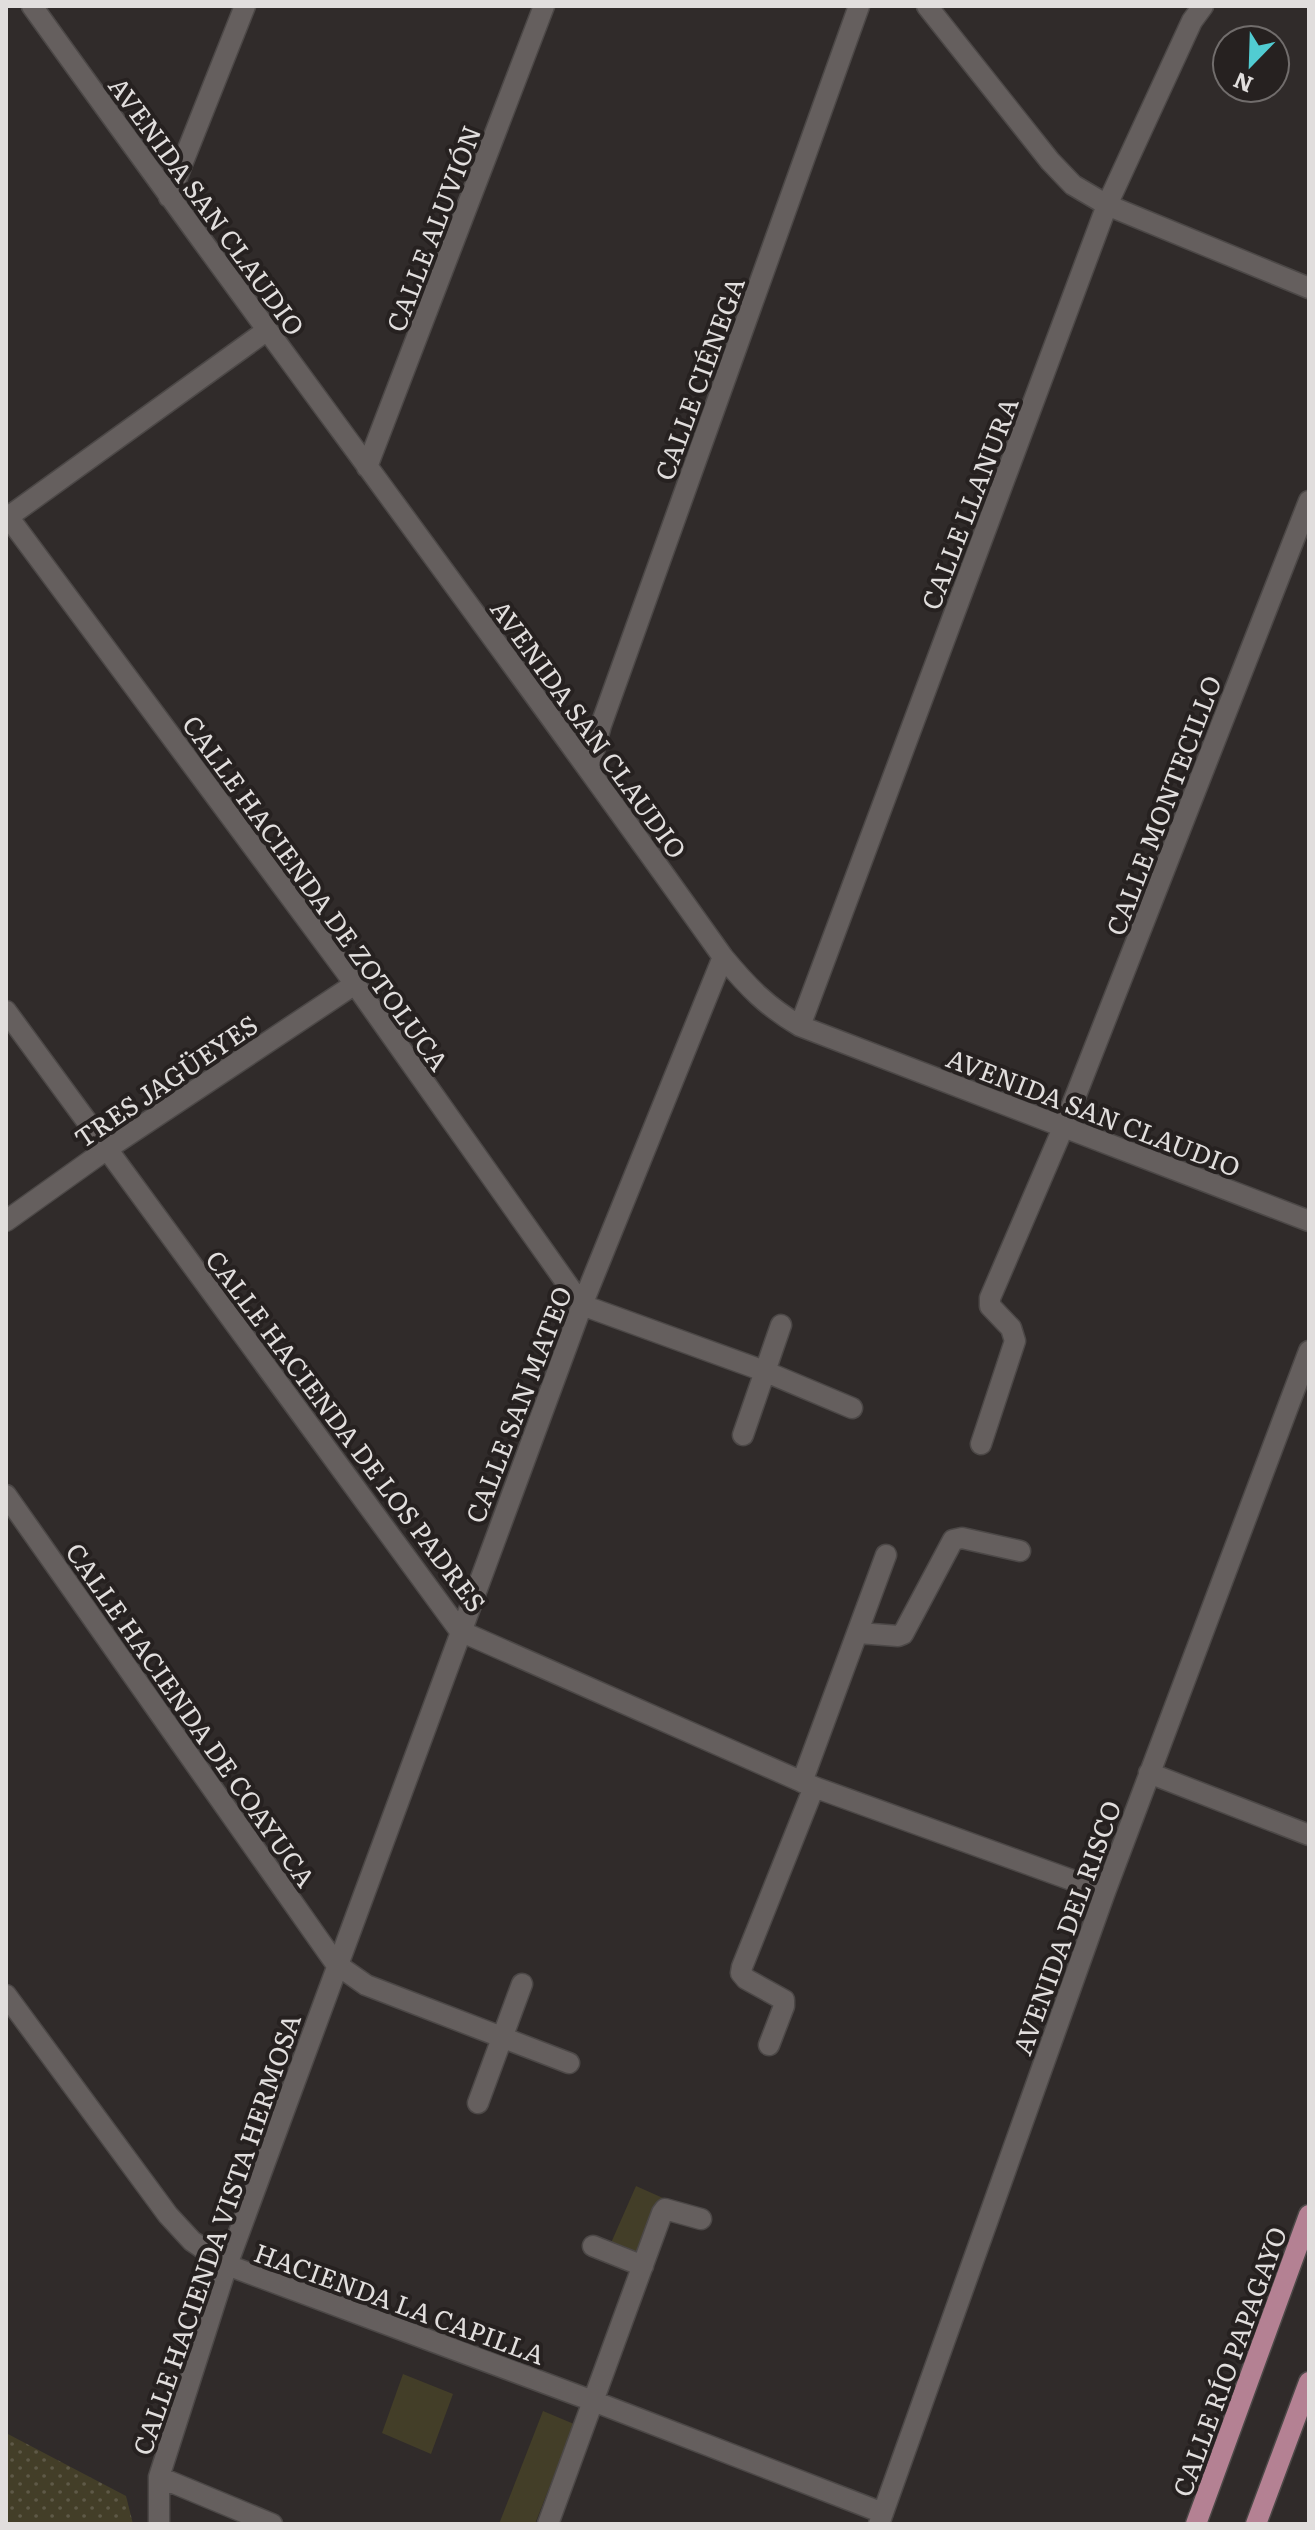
<svg xmlns="http://www.w3.org/2000/svg" width="1315" height="2530" font-family="Literata,serif">
<style>
.grass{fill:url(#grass-dots)}
.park{fill:#433e28}
.lines{fill:none;stroke-linecap:round;stroke-linejoin:round}
.minor-casing{stroke:#4c4847;stroke-width:23}
.major-casing{stroke:#4c4847;stroke-width:23}
.minor{stroke:#655f5e;stroke-width:20}
.major{stroke:#b48193;stroke-width:20}
.labels{text-anchor:middle;dominant-baseline:central;stroke-width:8;stroke-linejoin:round;paint-order:stroke}
.street-label{font-size:26px;fill:#e1dedd;stroke:#262120}
</style>
<defs>
<pattern id="grass-dots" width="8" height="8" patternUnits="userSpaceOnUse" patternTransform="scale(2)"><rect width="8" height="8" fill="#433e28"/><path d="M2 2h.1M6 6h.1" fill="none" stroke="#5e5947" stroke-width="1.8" stroke-linecap="round"/></pattern>
</defs>
<rect width="100%" height="100%" fill="#302b2a"/>
<path class="grass" d="M 6,2433 L 126,2496 L 133,2524 L 6,2524 Z"/>
<path class="park" d="M 636,2186 L 663,2198 L 638,2265 L 607,2252 Z
M 403,2374 L 453,2394 L 431,2454 L 382,2433 Z
M 543,2411 L 574,2424 L 535,2524 L 499,2524 Z"/>
<g class="lines">
<defs>
<path id="minor" d="M 32,6 C 260,324 496,637 723,957 C 748,987 766,1006 800,1026 L 1309,1221
M 927,6 L 1050,161 L 1073,185 L 1107,205 L 1309,288
M 169,197 L 245,6
M 367,467 L 544,6
M 6,514 L 355,984 L 582,1305 L 764,1371 L 852,1408
M 8,517 L 266,331
M 589,769 L 601,725 L 859,6
M 6,1011 L 460,1631 L 814,1787 L 1105,1892
M 800,1026 L 1107,205 L 1192,21 L 1203,6
M 6,1221 L 107,1149 L 355,984
M 743,1435 L 781,1325
M 981,1444 L 1015,1341 L 1011,1328 L 990,1306 L 990,1298 L 1063,1128 L 1309,501
M 6,1495 L 336,1964 L 366,1985 L 569,2063
M 859,1633 L 898,1636 L 903,1634 L 953,1540 L 962,1538 L 1020,1551
M 1149,1773 L 1309,1835
M 802,1782 L 886,1555
M 6,1995 L 168,2215 L 192,2241 L 227,2265 L 593,2401 L 883,2513
M 769,2045 L 784,2006 L 784,2000 L 746,1979 L 741,1973 L 742,1967 L 814,1787
M 478,2103 L 522,1984
M 593,2246 L 643,2266
M 159,2477 L 272,2524
M 159,2524 L 159,2477 L 227,2265 L 582,1305 L 723,957
M 548,2524 L 662,2213 L 665,2209 L 701,2219
M 879,2524 L 1105,1892 L 1309,1351"/>
<path id="major" d="M 1196,2524 L 1309,2215
M 1256,2524 L 1309,2382"/>
</defs>
<use href="#minor" class="minor-casing"/>
<use href="#major" class="major-casing"/>
<use href="#minor" class="minor"/>
<use href="#major" class="major"/>
</g>
<g class="labels">
<g class="street-label">
<text transform="translate(208 205) rotate(54)">AVENIDA SAN CLAUDIO</text>
<text transform="translate(432 228) rotate(-69)">CALLE ALUVIÓN</text>
<text transform="translate(698 378) rotate(-70)">CALLE CIÉNEGA</text>
<text transform="translate(968 503) rotate(-69)">CALLE LLANURA</text>
<text transform="translate(590 728) rotate(54)">AVENIDA SAN CLAUDIO</text>
<text transform="translate(1162 805) rotate(-69)">CALLE MONTECILLO</text>
<text transform="translate(317 892) rotate(54)">CALLE HACIENDA DE ZOTOLUCA</text>
<text transform="translate(165 1080) rotate(-34)">TRES JAGÜEYES</text>
<text transform="translate(1094 1111) rotate(21)">AVENIDA SAN CLAUDIO</text>
<text transform="translate(517 1404) rotate(-69)">CALLE SAN MATEO</text>
<text transform="translate(347 1430) rotate(53)">CALLE HACIENDA DE LOS PADRES</text>
<text transform="translate(192 1714) rotate(55)">CALLE HACIENDA DE COAYUCA</text>
<text transform="translate(1065 1927) rotate(-70)">AVENIDA DEL RISCO</text>
<text transform="translate(215 2234) rotate(-71)">CALLE HACIENDA VISTA HERMOSA</text>
<text transform="translate(400 2302) rotate(20)">HACIENDA LA CAPILLA</text>
<text transform="translate(1228 2361) rotate(-70)">CALLE RÍO PAPAGAYO</text>
</g>
</g>
<rect width="1315" height="2530" fill="none" stroke="#e1dedd" stroke-width="16"/>
<g transform="translate(1251 64) rotate(203)"><circle r="38" fill="#262120" stroke="#716d6c" stroke-width="2"/>
<path d="M0-6L14 30L0 20L-14 30Z" fill="#51ccd2"/>
<text y="-12" font-size="22" font-weight="bold" text-anchor="middle" fill="#e1dedd">N</text>
</g>
</svg>
